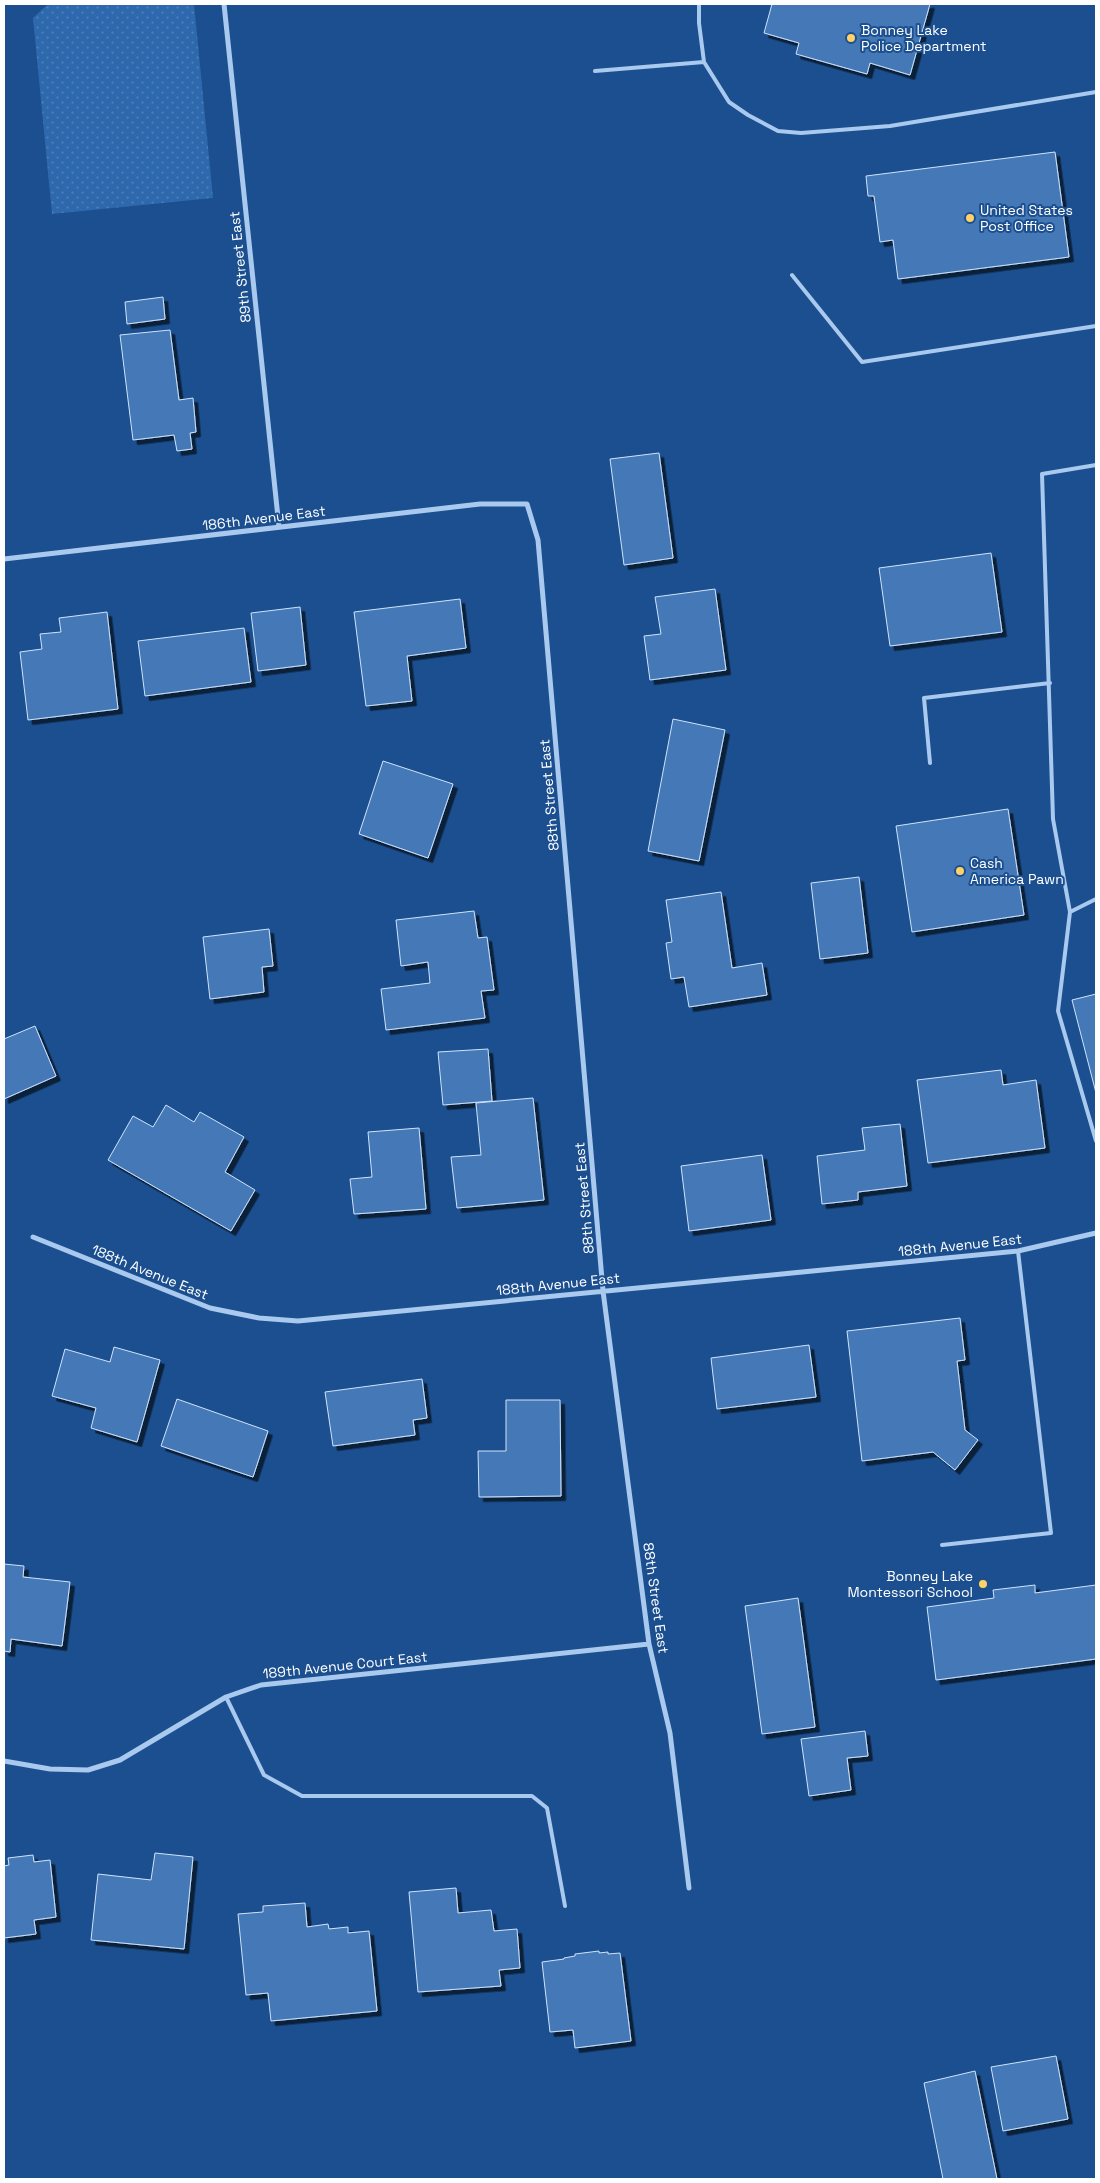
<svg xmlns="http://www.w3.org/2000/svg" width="1100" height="2183" font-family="'Space Grotesk',sans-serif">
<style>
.park{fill:url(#park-dots)}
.building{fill:#4478b7;stroke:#cfe3fa;filter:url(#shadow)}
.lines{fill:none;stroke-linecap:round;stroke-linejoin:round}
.service{stroke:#a9c9ee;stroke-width:4}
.minor{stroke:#a9c9ee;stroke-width:5}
.poi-dot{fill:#ffd166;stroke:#1b4f8f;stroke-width:2}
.labels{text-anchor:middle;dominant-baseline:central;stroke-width:4;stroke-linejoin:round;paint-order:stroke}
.poi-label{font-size:14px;fill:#fff;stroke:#1b4f8f;text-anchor:start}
.street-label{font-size:14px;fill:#fff;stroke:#1b4f8f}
</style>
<defs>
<pattern id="park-dots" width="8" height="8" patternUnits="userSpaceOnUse" patternTransform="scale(1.25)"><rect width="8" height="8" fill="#2e69ad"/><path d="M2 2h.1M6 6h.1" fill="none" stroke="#4d80b9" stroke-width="1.8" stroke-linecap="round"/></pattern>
<filter id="shadow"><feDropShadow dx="4.5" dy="4.5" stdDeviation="0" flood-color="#0009"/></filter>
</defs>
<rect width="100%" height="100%" fill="#1b4f8f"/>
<path class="park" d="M 48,4 L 194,4 L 213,198 L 52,214 L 33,18 Z"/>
<path class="building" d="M 772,4 L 930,4 L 910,75 L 870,63 L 867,74 L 796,54 L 799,43 L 764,33 Z
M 1055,152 L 1069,257 L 898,279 L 893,240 L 880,242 L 874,196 L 868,196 L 866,176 Z
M 163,297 L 165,319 L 127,324 L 125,302 Z
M 170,330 L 179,400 L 193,398 L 196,432 L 190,433 L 192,449 L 177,451 L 174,435 L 133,440 L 120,335 Z
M 659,453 L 673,558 L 624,565 L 610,459 Z
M 991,553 L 1002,632 L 890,646 L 879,568 Z
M 715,589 L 726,670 L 650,680 L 644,636 L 661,634 L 655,597 Z
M 460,599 L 466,648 L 407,656 L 412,701 L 366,706 L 354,612 Z
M 300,607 L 306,665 L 258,671 L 251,613 Z
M 107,612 L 118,709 L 28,720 L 20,652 L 42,649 L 40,634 L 61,632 L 59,618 Z
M 244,628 L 251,682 L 145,696 L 138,641 Z
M 673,719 L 725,730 L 699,861 L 648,851 Z
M 383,761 L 453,784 L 428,858 L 359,834 Z
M 1008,809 L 1024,915 L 912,932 L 896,826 Z
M 859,877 L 868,953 L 820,959 L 811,883 Z
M 721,892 L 732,968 L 762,963 L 767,995 L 689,1007 L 684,977 L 671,979 L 666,943 L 672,942 L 666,900 Z
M 474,911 L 478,938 L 487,937 L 494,990 L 481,991 L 485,1018 L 386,1030 L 381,989 L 430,983 L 428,962 L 401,966 L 396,920 Z
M 269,929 L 273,966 L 262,967 L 264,992 L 210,999 L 203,937 Z
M 1096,994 L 1096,1093 L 1072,1000 Z
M 35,1026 L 56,1076 L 4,1099 L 4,1039 Z
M 488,1049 L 492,1101 L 443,1105 L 438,1052 Z
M 1001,1070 L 1003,1085 L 1036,1080 L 1045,1148 L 928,1163 L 917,1080 Z
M 533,1098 L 544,1200 L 457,1208 L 451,1157 L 481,1155 L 476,1103 Z
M 166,1105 L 194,1122 L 200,1112 L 244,1137 L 225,1172 L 255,1190 L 231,1231 L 108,1160 L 133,1116 L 153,1127 Z
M 900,1124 L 907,1186 L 858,1192 L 858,1200 L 822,1204 L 817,1156 L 865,1150 L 862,1128 Z
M 419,1128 L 426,1209 L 354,1214 L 350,1179 L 372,1177 L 368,1132 Z
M 762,1155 L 771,1220 L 689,1231 L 681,1166 Z
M 960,1318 L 965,1360 L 957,1361 L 965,1430 L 978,1440 L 955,1470 L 933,1452 L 862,1461 L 847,1331 Z
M 809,1345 L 816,1397 L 717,1409 L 711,1358 Z
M 114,1347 L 160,1360 L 137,1442 L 91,1428 L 96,1408 L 52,1396 L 65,1349 L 110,1362 Z
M 422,1379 L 427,1418 L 413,1420 L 415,1435 L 333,1446 L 325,1392 Z
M 177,1399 L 268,1431 L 253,1477 L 161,1446 Z
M 506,1400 L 560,1400 L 561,1496 L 479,1497 L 478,1451 L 506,1451 Z
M 4,1564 L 24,1566 L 23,1577 L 70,1582 L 62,1646 L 11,1639 L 10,1652 L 4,1651 Z
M 1035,1585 L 1035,1593 L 1096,1585 L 1096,1659 L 936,1680 L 927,1607 L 994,1598 L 993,1590 Z
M 798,1598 L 815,1727 L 762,1734 L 745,1606 Z
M 865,1731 L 868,1756 L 847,1758 L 851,1790 L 809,1796 L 801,1739 Z
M 155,1853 L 193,1857 L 184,1949 L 91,1940 L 98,1874 L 151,1880 Z
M 33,1855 L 34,1862 L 50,1860 L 56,1917 L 34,1920 L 36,1934 L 4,1938 L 4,1866 L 9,1865 L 8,1858 Z
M 456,1888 L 458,1913 L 491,1910 L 494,1931 L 517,1929 L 520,1968 L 499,1970 L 501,1986 L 418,1992 L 409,1892 Z
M 305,1903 L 307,1927 L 328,1924 L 329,1929 L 348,1927 L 348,1933 L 369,1931 L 377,2011 L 271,2021 L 268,1993 L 246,1995 L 238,1914 L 263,1912 L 263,1906 Z
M 599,1951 L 599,1953 L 608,1952 L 608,1954 L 620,1953 L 631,2041 L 575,2048 L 573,2030 L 550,2032 L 542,1962 L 564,1959 L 564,1958 L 575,1956 L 575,1954 Z
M 1056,2056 L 1068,2119 L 1003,2131 L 991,2067 Z
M 975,2071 L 997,2179 L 943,2179 L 924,2083 Z"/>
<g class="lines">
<path class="service" d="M 699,4 L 699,23 L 704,62 L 729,102 L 748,115 L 778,131 L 801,133 L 890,126 L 1096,92
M 595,71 L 704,62
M 792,275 L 862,362 L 1096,326
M 1096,465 L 1042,474 L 1053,819 L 1070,912 L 1096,899
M 930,763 L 924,698 L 1050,683
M 1070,912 L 1058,1011 L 1096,1141
M 942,1545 L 1051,1533 L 1018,1251
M 226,1697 L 264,1775 L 302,1796 L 532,1796 L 547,1808 L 565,1906"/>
<path class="minor" d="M 224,4 L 279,527
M 4,559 L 480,504 L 527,504 L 538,540 L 603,1291 L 649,1644 L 670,1733 L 689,1888
M 33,1237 L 210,1308 L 259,1318 L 298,1321 L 1018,1251 L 1096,1233
M 4,1761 L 50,1769 L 88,1770 L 120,1760 L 226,1697 L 261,1685 L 649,1644"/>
</g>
<g class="poi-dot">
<circle cx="851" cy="38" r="5"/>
<circle cx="970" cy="218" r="5"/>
<circle cx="960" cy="871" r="5"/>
<circle cx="983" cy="1584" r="5"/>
</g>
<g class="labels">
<g class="poi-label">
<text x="861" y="30">Bonney Lake<tspan x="861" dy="16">Police Department</tspan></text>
<text x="980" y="210">United States<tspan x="980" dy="16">Post Office</tspan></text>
<text x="970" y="863">Cash<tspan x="970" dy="16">America Pawn</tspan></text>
<text x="973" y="1576" text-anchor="end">Bonney Lake<tspan x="973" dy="16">Montessori School</tspan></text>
</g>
<g class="street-label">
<text transform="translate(240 267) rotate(-96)">89th Street East</text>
<text transform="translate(264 518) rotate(-7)">186th Avenue East</text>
<text transform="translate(549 795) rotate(-95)">88th Street East</text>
<text transform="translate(584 1198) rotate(-95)">88th Street East</text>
<text transform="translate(960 1245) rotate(-6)">188th Avenue East</text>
<text transform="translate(150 1272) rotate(22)">188th Avenue East</text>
<text transform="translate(558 1284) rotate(-6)">188th Avenue East</text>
<text transform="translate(656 1598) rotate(82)">88th Street East</text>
<text transform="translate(345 1665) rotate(-6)">189th Avenue Court East</text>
</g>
</g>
<rect width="1100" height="2183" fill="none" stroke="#ffffff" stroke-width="10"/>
</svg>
